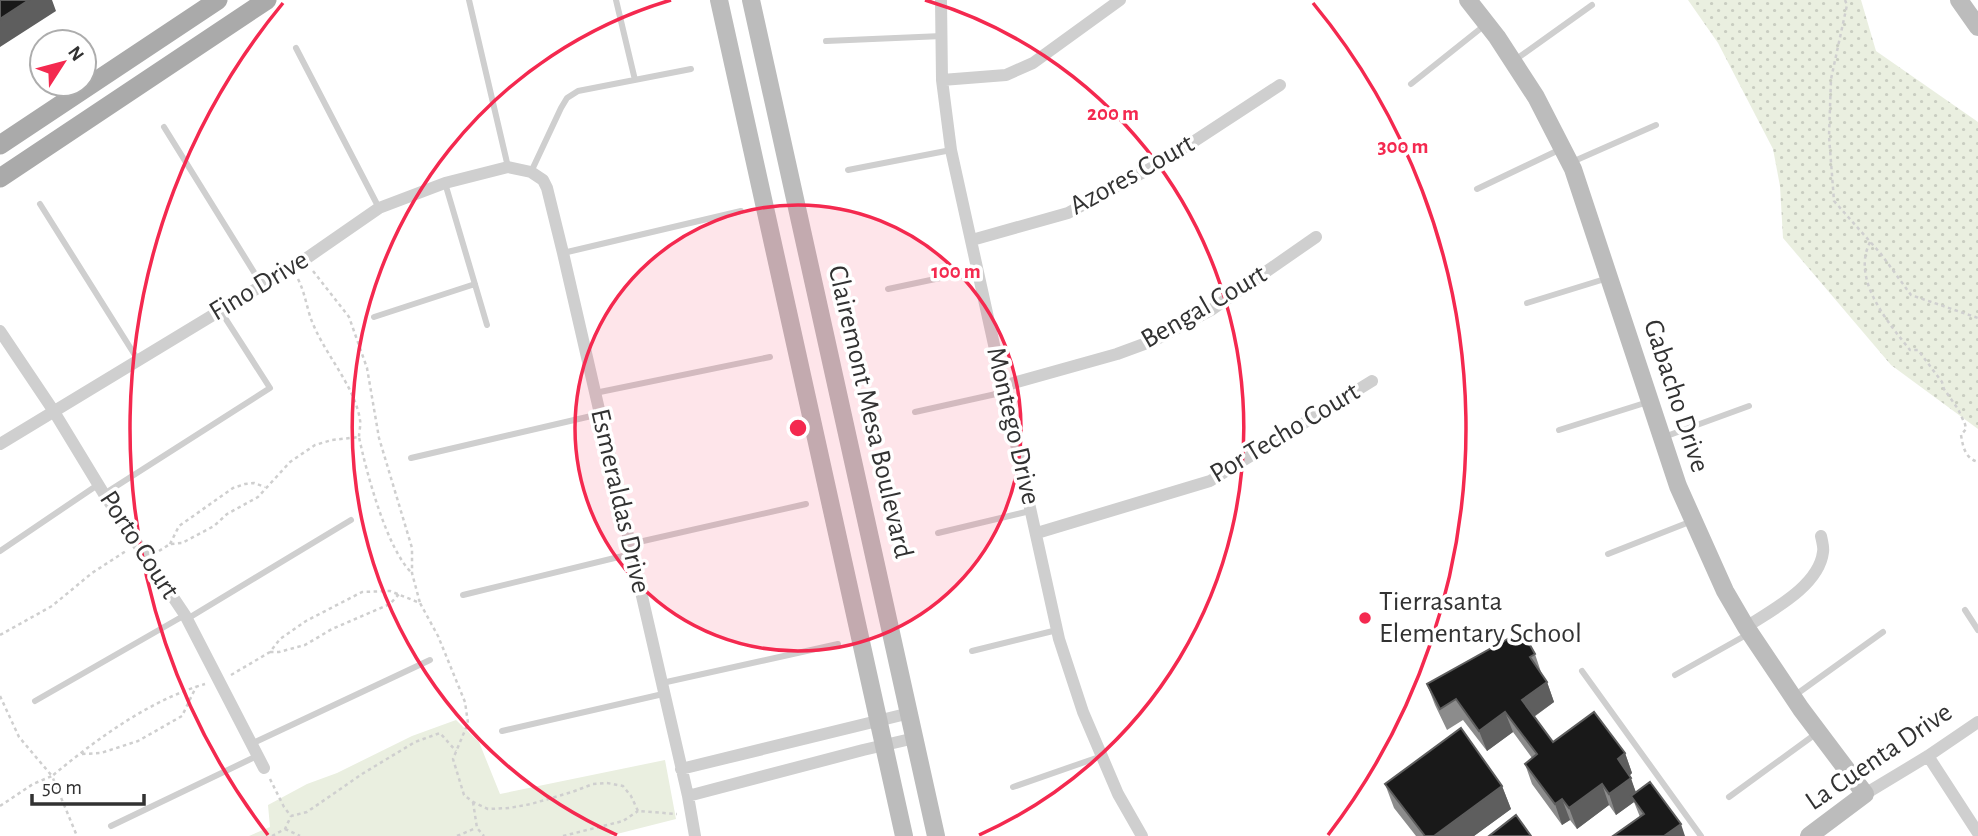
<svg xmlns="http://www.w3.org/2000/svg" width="1978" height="836" font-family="'Alegreya Sans',sans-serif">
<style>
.grass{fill:url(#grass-dots)}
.green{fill:#eaefe0}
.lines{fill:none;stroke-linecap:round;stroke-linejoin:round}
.path{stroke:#cfcfcf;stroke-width:2.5;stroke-dasharray:3.5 3.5;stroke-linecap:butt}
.lane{stroke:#cfcfcf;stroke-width:6}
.street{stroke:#cfcfcf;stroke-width:12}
.secondary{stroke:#bcbcbc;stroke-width:18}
.primary{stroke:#aaa;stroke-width:19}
.wall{fill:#8c8c8c}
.shaded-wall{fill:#5e5e5e}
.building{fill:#191919;stroke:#5e5e5e;stroke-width:2}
.ring{fill:none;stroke:#f4294f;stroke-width:3.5}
.poi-dot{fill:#f4294f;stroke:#fff;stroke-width:2.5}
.labels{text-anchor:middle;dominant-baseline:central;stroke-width:7;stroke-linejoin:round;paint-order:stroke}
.street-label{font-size:28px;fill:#323232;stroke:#fff}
.poi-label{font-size:28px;fill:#323232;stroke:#fff;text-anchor:start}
.centre{fill:#f4294f;stroke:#fff;stroke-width:3.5}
.ring-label{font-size:21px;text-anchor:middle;font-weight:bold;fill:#f4294f;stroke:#fff;stroke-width:7;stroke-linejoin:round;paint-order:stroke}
</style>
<defs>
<pattern id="grass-dots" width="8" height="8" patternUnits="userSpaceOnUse" patternTransform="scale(1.75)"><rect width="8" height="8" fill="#eaefe0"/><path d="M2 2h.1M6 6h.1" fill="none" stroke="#c9cdc1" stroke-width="1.8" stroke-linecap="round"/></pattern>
</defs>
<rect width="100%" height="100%" fill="#fff"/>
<path class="grass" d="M 1688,0 L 1861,0 L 1876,51 L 1978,122 L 1978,429 L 1891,365 L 1783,238 L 1780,186 L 1773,149 L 1718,43 Z"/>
<path class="green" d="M 456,720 L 479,742 L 500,794 L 665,760 L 676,819 L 609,836 L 249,836 L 270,827 L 268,805 L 307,784 L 337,773 L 412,736 Z"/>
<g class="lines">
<path class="path" d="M 1845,0 L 1847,5 L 1831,79 L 1829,136 L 1834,201 L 1881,254 L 1911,295 L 1978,318
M 1870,242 C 1851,280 1888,322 1910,350 L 1918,350 L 1942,382 L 1944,389 L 1958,409 L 1965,424 L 1966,429 L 1961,435 C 1963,447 1965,458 1978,462
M 313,271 L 349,317 L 367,368 L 379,438 L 412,548 L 412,573 L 420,603
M 298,279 C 304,291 306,303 310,316 C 321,350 355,385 360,420 C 361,425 359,432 359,437
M 170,544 L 179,526 L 233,488 L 245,484 L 254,483 L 265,487
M 159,551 L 170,544 L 182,543 L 214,526 L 227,514 L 258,497 L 290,462 L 315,445 L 332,440 L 359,437 C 366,471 387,550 412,573
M 0,635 L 52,606 L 92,573 L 126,551
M 270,652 L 279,652 L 305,645 L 332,629 L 390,604 L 399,594
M 231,675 L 270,652 L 280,639 L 306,621 L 362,592 L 390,591 L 420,603 L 438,636 L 465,702 L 468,723 L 453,759 L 464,795 L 473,802 L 488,809 L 509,808 L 531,804 L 572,792 L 593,784 L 607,783 L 623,786 L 631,796 L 638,811 L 677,814
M 0,696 L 19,737 L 52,776 C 97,739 148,701 205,684
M 82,754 L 101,753 L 138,741 L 182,716 L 196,687
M 270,779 L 284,807 L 291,816 L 307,812 L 362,774 L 415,742 L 440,733 L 456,751
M 473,802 L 477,828 L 484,836
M 0,806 L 33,784 L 52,776 L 77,836
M 285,829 L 300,836
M 272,836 L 285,829 L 291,816
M 457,836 L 476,828
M 563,836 L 623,821 L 638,811"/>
<path class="lane" d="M 469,0 L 508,167
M 616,0 L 635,80
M 826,41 L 942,36
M 296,48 L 379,208
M 1515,60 L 1592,5
M 1411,84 L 1485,25
M 164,127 L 262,285
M 1572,162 L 1656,125
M 848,170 L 951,150
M 531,172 L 561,108 L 567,98 L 578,91 L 691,69
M 445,183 L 487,325
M 1477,189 L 1561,149
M 40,204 L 138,360
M 563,253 L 741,211
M 888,289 L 978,270
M 1527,303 L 1608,278
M 374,317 L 475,284
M 595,393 L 770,357
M 915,412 L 1005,392
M 1559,430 L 1648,402
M 1664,437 L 1749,406
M 411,458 L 600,414
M 104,494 L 270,388 L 220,310
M 938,533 L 1030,511
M 630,544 L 806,504
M 0,551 L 99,484
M 1608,554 L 1692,521
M 463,595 L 631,554
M 1965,610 L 1978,630
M 187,619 L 351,520
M 972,651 L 1057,630
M 1582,671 L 1701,836
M 1675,675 L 1748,634
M 662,683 L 838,644
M 1794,696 L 1883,632
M 35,701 L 185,615
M 502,731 L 663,694
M 251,744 L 430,660
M 1013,787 L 1102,756
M 1729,797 L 1817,733
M 111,826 L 257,756"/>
<path class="street" d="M 941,0 L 942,80 L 951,150 L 1059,639 L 1083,712 L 1118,794 L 1142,836
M 942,80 L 1006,75 L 1033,63 L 1120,0
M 972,240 L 1068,213 L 1164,161 L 1280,85
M 0,331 L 53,410 L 104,494 L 185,615 L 264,768
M 1003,386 L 1117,354 L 1155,340 L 1211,310 L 1316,237
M 0,444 L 304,260 L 379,208 L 445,183 L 508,167 L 531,172 L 543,180 L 547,188 L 563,253 L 688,796 L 695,836
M 1037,533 L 1210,481 L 1372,381
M 1746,627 C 1772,610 1819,586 1823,552 C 1824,548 1822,541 1821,536
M 1928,756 L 1978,833
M 681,769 L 910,713
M 1865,794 L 1928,756 L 1978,722
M 688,796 L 863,750 L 915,738"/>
<path class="secondary" d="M 719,0 L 904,836
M 751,0 L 936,836
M 1468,0 L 1497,37 L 1536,97 L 1573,169 L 1678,486 L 1725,591 L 1746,627 L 1801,709 L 1865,794 L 1809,836
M 1959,0 L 1978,27"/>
<path class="primary" d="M 0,145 L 218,0
M 0,178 L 267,0"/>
</g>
<path class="wall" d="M 1535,654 L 1542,675 L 1547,682 L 1554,702 L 1534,717 L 1553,742 L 1625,753 L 1632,773 L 1629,776 L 1636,792 L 1681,824 L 1640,817 L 1634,802 L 1616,815 L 1609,805 L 1577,829 L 1570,820 L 1562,825 L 1532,784 L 1525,764 L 1532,758 L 1513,732 L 1487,751 L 1463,720 L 1447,730 L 1435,705 L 1427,684 Z
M 1385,784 L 1502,786 L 1511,809 L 1474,836 L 1416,836 L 1394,808 Z"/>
<path class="shaded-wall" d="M 29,0 L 52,0 L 56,11 L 0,47 L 0,19 Z
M 1547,682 L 1554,702 L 1529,720 L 1522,700 Z
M 1505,712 L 1513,732 L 1487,751 L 1479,731 Z
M 1625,753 L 1632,773 L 1625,780 L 1618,759 Z
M 1631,778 L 1638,799 L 1631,796 L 1634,802 L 1616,815 L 1609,794 Z
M 1602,784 L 1609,805 L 1577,829 L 1569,808 Z
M 1502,786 L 1511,809 L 1474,836 L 1434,836 Z
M 1562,799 L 1570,820 L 1562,825 L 1555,804 Z
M 1681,824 L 1685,836 L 1664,836 Z"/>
<path class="building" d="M 0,0 L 29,0 L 0,19 Z
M 1522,631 L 1535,654 L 1530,657 L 1547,682 L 1522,700 L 1553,742 L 1594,712 L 1625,753 L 1618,759 L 1631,778 L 1609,794 L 1602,784 L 1569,808 L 1562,799 L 1555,804 L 1525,764 L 1537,754 L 1505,712 L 1479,731 L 1456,699 L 1440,709 L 1427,684 Z
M 1461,728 L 1502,786 L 1434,836 L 1425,836 L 1385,784 Z
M 1650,782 L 1681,824 L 1664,836 L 1613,836 L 1644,814 L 1631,796 Z
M 1516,815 L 1531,836 L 1489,836 Z"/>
<circle cx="798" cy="428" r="223" fill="#f4294f" fill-opacity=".12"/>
<g class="ring">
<circle cx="798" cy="428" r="223"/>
<path d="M617 835A446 446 0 0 1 671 0M925 0A446 446 0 0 1 979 835"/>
<path d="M268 835A668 668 0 0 1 283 3M1313 3A668 668 0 0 1 1328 835"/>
</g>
<circle class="poi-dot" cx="1365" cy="618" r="7"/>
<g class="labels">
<g class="street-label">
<text transform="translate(1132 175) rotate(-29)">Azores Court</text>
<text transform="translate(259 286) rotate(-31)">Fino Drive</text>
<text transform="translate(1204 307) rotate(-30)">Bengal Court</text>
<text transform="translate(1676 396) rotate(72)">Gabacho Drive</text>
<text transform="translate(870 412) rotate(77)">Clairemont Mesa Boulevard</text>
<text transform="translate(1013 426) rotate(77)">Montego Drive</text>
<text transform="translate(1285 433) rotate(-31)">Por Techo Court</text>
<text transform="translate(620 501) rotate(77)">Esmeraldas Drive</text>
<text transform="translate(139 545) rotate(57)">Porto Court</text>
<text transform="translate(1879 757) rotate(-34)">La Cuenta Drive</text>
</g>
<g class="poi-label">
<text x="1379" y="602">Tierrasanta<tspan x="1379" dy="32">Elementary School</tspan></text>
</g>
</g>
<circle cx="798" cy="428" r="10" class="centre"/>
<g class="ring-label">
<text x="1113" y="120">200 m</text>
<text x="1403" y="153">300 m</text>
<text x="956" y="278">100 m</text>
</g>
<g transform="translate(63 63) rotate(54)"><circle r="33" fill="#ffffff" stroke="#adadad" stroke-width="2"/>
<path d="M0-5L12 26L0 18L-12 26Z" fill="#f4294f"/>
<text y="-10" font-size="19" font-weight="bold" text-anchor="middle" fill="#323232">N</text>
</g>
<path d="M32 794v10h112v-10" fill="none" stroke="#323232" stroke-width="3.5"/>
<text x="42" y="794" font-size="21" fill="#323232" stroke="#ffffff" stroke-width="5" paint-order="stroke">50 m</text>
</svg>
